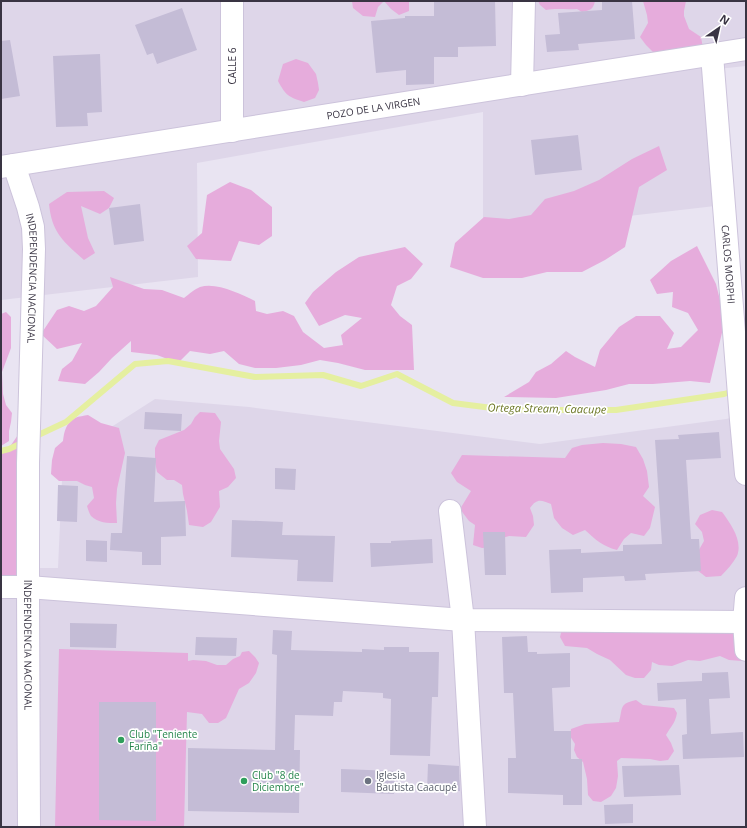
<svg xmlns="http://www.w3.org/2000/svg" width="747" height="828" font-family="'Open Sans',sans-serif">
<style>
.residential{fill:#ded6e9}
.green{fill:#e6acdc}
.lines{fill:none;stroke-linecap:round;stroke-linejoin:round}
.stream{stroke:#e5efa0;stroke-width:6}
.building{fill:#c4bcd6}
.minor-casing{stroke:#ccc3db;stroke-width:24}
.minor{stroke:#fff;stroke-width:22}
.leisure-dot{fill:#2e9e5b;stroke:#fff;stroke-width:1.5}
.worship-dot{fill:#6b7280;stroke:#fff;stroke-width:1.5}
.labels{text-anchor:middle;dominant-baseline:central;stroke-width:3.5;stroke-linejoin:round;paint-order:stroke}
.street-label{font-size:10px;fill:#393443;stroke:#fff}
.leisure-label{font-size:10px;fill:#27864d;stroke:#fff;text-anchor:start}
.worship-label{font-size:10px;fill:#5b616d;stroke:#fff;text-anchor:start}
.water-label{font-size:11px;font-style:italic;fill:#6b7624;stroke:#fff}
</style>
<rect width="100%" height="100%" fill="#e9e4f2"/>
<path class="residential" d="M 1,1 L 746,1 L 746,66 L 708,70 L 715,206 L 483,233 L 483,112 L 197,163 L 198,277 L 1,300 Z
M 155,399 L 249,407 L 540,444 L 726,419 L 746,414 L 746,827 L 1,827 L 1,568 L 58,568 L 63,458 Z"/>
<path class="green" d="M 352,1 L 384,1 L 378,7 L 375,17 L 363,16 L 353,8 Z
M 384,1 L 409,1 L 409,11 L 399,15 L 391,9 Z
M 538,1 L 595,1 C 593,10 590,10 582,12 L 577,9 C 566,10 557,8 546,10 L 540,5 Z
M 643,1 L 686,1 L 684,11 L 684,16 L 689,29 L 701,37 L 703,48 L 654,53 L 646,45 L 640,37 L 648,23 L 647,15 Z
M 296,59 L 308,63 L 316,74 L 318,83 L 319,90 L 315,98 L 304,102 C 289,97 286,96 278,81 L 283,64 Z
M 659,146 L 667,170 L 639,187 L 625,247 L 605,260 L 582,272 L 547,272 L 522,278 L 483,278 L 450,267 L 455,243 L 484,217 L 509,219 L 531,215 L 545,199 L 574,191 L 599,180 L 632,159 Z
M 230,182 L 251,190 L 272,207 L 272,236 L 259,245 L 239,241 L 231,261 L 196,259 L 187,246 L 202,233 L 207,195 Z
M 104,191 L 114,198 L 109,208 L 100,214 L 81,206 L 88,238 L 95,253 L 84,260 C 63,241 52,233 49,204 L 67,192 Z
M 697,246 L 716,284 L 725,320 L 710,383 L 690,381 L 653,384 L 629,384 L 606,390 L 556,398 L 504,397 L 529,382 L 536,372 L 551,364 L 566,351 L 575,357 L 595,367 L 600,350 L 619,327 L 636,316 L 660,316 L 674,333 L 667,349 L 681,347 L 698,330 L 688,313 L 672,307 L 673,292 L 657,294 L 650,280 L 671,261 Z
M 405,247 L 423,264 L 411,279 L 397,286 L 391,305 L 400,316 L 412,325 L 414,370 L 365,370 L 338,363 L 320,360 L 301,365 L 276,368 L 255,368 L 239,364 L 224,351 L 210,354 L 190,351 L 178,363 L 157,355 L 131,352 L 131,341 L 112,358 L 99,372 L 85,384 L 58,381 L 62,369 L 72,361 L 82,343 L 57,349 L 41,334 L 57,310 L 69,306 L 84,311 L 96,306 L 113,287 L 110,277 L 144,289 L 162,290 L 184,298 C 189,294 195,289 200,287 C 217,282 240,294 255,301 L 256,311 L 267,314 L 283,311 L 294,316 L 303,332 L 324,348 L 343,345 L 341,335 L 362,318 L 345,315 L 319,326 L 305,303 L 313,292 L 336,272 L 359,257 Z
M 6,312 L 11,317 L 11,348 L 2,372 L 3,394 L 6,405 L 12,413 L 11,422 L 9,431 L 9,441 L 1,446 L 1,314 Z
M 200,412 L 215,413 L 221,422 L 219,441 L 220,449 L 234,469 L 236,478 L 228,487 L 219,491 L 220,507 L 211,522 L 203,527 L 189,525 L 187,511 L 183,494 L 182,485 L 174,480 L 167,480 L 157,472 L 155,462 L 155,448 L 159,440 L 184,430 L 191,424 L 195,417 Z
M 88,415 L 101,423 L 119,428 L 125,453 L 117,489 L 116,503 L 117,523 C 108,523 98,523 91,516 C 89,513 88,509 87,506 L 94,498 L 92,487 L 85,485 L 77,481 L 59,481 L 51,474 L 52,460 L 55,448 L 63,441 C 64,432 66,423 75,418 C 79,416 84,416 88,415 Z
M 29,419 L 28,587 L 1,587 L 1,451 L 9,448 Z
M 603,443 L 621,444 L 636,447 L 643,459 L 647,471 L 649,487 L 643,496 L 655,507 L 650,528 L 644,536 L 631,533 L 624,539 L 617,550 C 602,546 596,540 585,530 L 573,535 L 562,528 L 554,518 L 551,504 C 541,500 537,498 530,508 L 533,516 L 534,525 L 526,537 L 509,536 L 502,538 L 492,547 L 482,548 L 473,545 L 475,525 L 469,521 L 460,509 L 471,491 L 457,482 L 451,473 L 462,455 L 565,458 L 572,448 L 582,445 Z
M 712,510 L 722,512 C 731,524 743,541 737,556 C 733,563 727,570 721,576 L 706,577 L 697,570 L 696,555 L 704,541 L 702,532 L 695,524 L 700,515 Z
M 606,628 L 621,632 L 626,629 L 738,631 L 746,659 L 742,661 L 729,660 L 720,656 L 700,661 L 688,660 L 672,666 L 659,665 L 652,662 L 651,670 L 644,678 L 635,678 L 626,675 L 610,660 L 597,654 L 587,648 L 565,646 L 560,637 L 562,629 Z
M 59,649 L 188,653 L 188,661 L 193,660 L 206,661 L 217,665 L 226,665 L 233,659 L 240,656 L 242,652 L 249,651 L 255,657 L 259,663 L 256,673 L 249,683 L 239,689 L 226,718 L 218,723 L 209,723 L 202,714 L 187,712 L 184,827 L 55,827 Z
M 636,700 L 643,705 L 674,708 L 677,713 C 675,724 671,726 666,735 L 671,743 L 674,751 L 668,760 L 660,761 L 650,759 L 621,758 L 617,761 L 618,776 L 616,788 L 611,796 L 601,802 L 593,801 L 588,795 L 587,779 L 583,762 L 577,757 L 574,750 L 575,744 L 570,736 L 571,729 L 585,724 L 619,722 C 623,707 619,704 636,700 Z"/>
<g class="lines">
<path class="stream" d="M 34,437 L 66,422 L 135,364 L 168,361 L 255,377 L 323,375 L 361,386 L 397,374 L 453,403 L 500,409 L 550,410 L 616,410 L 724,394 L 734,391
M 1,451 L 9,449 L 24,442"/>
</g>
<path class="building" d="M 434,1 L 495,1 L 496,46 L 458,47 L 458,57 L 434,57 L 434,84 L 406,85 L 406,70 L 376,73 L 371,21 L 405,18 L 405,16 L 434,16 Z
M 602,1 L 632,1 L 635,39 L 578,44 L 579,50 L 547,52 L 545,35 L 560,34 L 558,13 L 602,10 Z
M 182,8 L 197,50 L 157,64 L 153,53 L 147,55 L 135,25 Z
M 10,40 L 20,96 L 1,99 L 1,41 Z
M 100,54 L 102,112 L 87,113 L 88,126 L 56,127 L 53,56 Z
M 578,135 L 582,170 L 535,175 L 531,140 Z
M 140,204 L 144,241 L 114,245 L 109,208 Z
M 145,412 L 182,414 L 181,431 L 144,429 Z
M 719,432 L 721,458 L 686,460 L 691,539 L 699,539 L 701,571 L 645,574 L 646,580 L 625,581 L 624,576 L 583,578 L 583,592 L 551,593 L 549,550 L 581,549 L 581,553 L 623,551 L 623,545 L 662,544 L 655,440 L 679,439 L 678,435 Z
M 127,456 L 156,458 L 154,502 L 185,501 L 186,536 L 161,537 L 161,565 L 142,565 L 142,552 L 110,550 L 111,533 L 122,533 Z
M 275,468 L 296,469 L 295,490 L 275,489 Z
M 58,485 L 78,486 L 77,522 L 57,521 Z
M 232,520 L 283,522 L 282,535 L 335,536 L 333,582 L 297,581 L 298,560 L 231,557 Z
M 483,532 L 505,532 L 506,575 L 485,575 Z
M 432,539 L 433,563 L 371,567 L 370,543 L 391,543 L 391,541 Z
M 86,540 L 107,541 L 107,562 L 86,561 Z
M 70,623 L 117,624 L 116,648 L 70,647 Z
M 273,630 L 292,631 L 291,650 L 362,652 L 362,649 L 384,650 L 384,647 L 409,647 L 409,652 L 439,652 L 438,697 L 432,697 L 430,756 L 390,755 L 391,699 L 383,698 L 383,693 L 343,691 L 342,702 L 334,702 L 333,716 L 295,715 L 294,750 L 300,750 L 299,813 L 188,811 L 188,748 L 275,750 L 277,655 L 272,654 Z
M 527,636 L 528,652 L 537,652 L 537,654 L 570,653 L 570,687 L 552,688 L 554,731 L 571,731 L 571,759 L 582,759 L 582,805 L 563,805 L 563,795 L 508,793 L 508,758 L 516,758 L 513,693 L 504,693 L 502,637 Z
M 196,637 L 237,638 L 236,656 L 195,655 Z
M 728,672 L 730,698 L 709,699 L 711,734 L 743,732 L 744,757 L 683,759 L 682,735 L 687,734 L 686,699 L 658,701 L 657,683 L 702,681 L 702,673 Z
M 99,702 L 156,702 L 156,821 L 99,820 Z
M 428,764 L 459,766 L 460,791 L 427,790 Z
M 679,765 L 681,795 L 624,797 L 622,766 Z
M 341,769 L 395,771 L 394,794 L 341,792 Z
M 633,804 L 633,823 L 605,824 L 604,805 Z"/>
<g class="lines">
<defs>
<g id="minor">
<path d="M 232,1 L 232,131"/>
<path id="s1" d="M 712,55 L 741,420 L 746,474"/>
<path d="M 522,85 L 524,1"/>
<path id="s2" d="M 14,165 L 28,207 L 33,227 L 34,249 L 28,463 L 28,587 L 29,827"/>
<path id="s3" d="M 1,167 L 746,49"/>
<path d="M 450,511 L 463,620 L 475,827"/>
<path d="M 1,587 L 28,587 L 463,620 L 744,622"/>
<path d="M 746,598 L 744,622 L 746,650"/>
</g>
</defs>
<use href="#minor" class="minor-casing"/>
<use href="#minor" class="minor"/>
</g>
<g class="leisure-dot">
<circle cx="121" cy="740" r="4"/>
<circle cx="244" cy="781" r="4"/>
</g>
<circle class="worship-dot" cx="368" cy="781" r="4"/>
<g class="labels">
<g class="street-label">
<text transform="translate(232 66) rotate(-90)">CALLE 6</text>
<text stroke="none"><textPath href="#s3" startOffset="377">POZO DE LA VIRGEN</textPath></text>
<text stroke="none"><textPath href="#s1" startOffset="210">CARLOS MORPHI</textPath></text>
<text stroke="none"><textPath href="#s2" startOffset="116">INDEPENDENCIA NACIONAL</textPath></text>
<text stroke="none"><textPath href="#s2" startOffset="483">INDEPENDENCIA NACIONAL</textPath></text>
</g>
<g class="leisure-label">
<text x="129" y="734">Club "Teniente<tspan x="129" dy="12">Fariña"</tspan></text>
<text x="252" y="775">Club "8 de<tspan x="252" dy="12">Diciembre"</tspan></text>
</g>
<g class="worship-label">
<text x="376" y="775">Iglesia<tspan x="376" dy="12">Bautista Caacupé</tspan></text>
</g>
<g class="water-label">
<text transform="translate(547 408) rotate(1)">Ortega Stream, Caacupe</text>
</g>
</g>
<rect width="747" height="828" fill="none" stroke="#393443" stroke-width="4"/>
<g transform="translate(719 28) rotate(34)" stroke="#ffffff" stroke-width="3" paint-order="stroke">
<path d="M0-3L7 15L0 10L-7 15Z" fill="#393443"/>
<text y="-6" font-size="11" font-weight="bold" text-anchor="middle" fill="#393443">N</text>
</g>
</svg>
